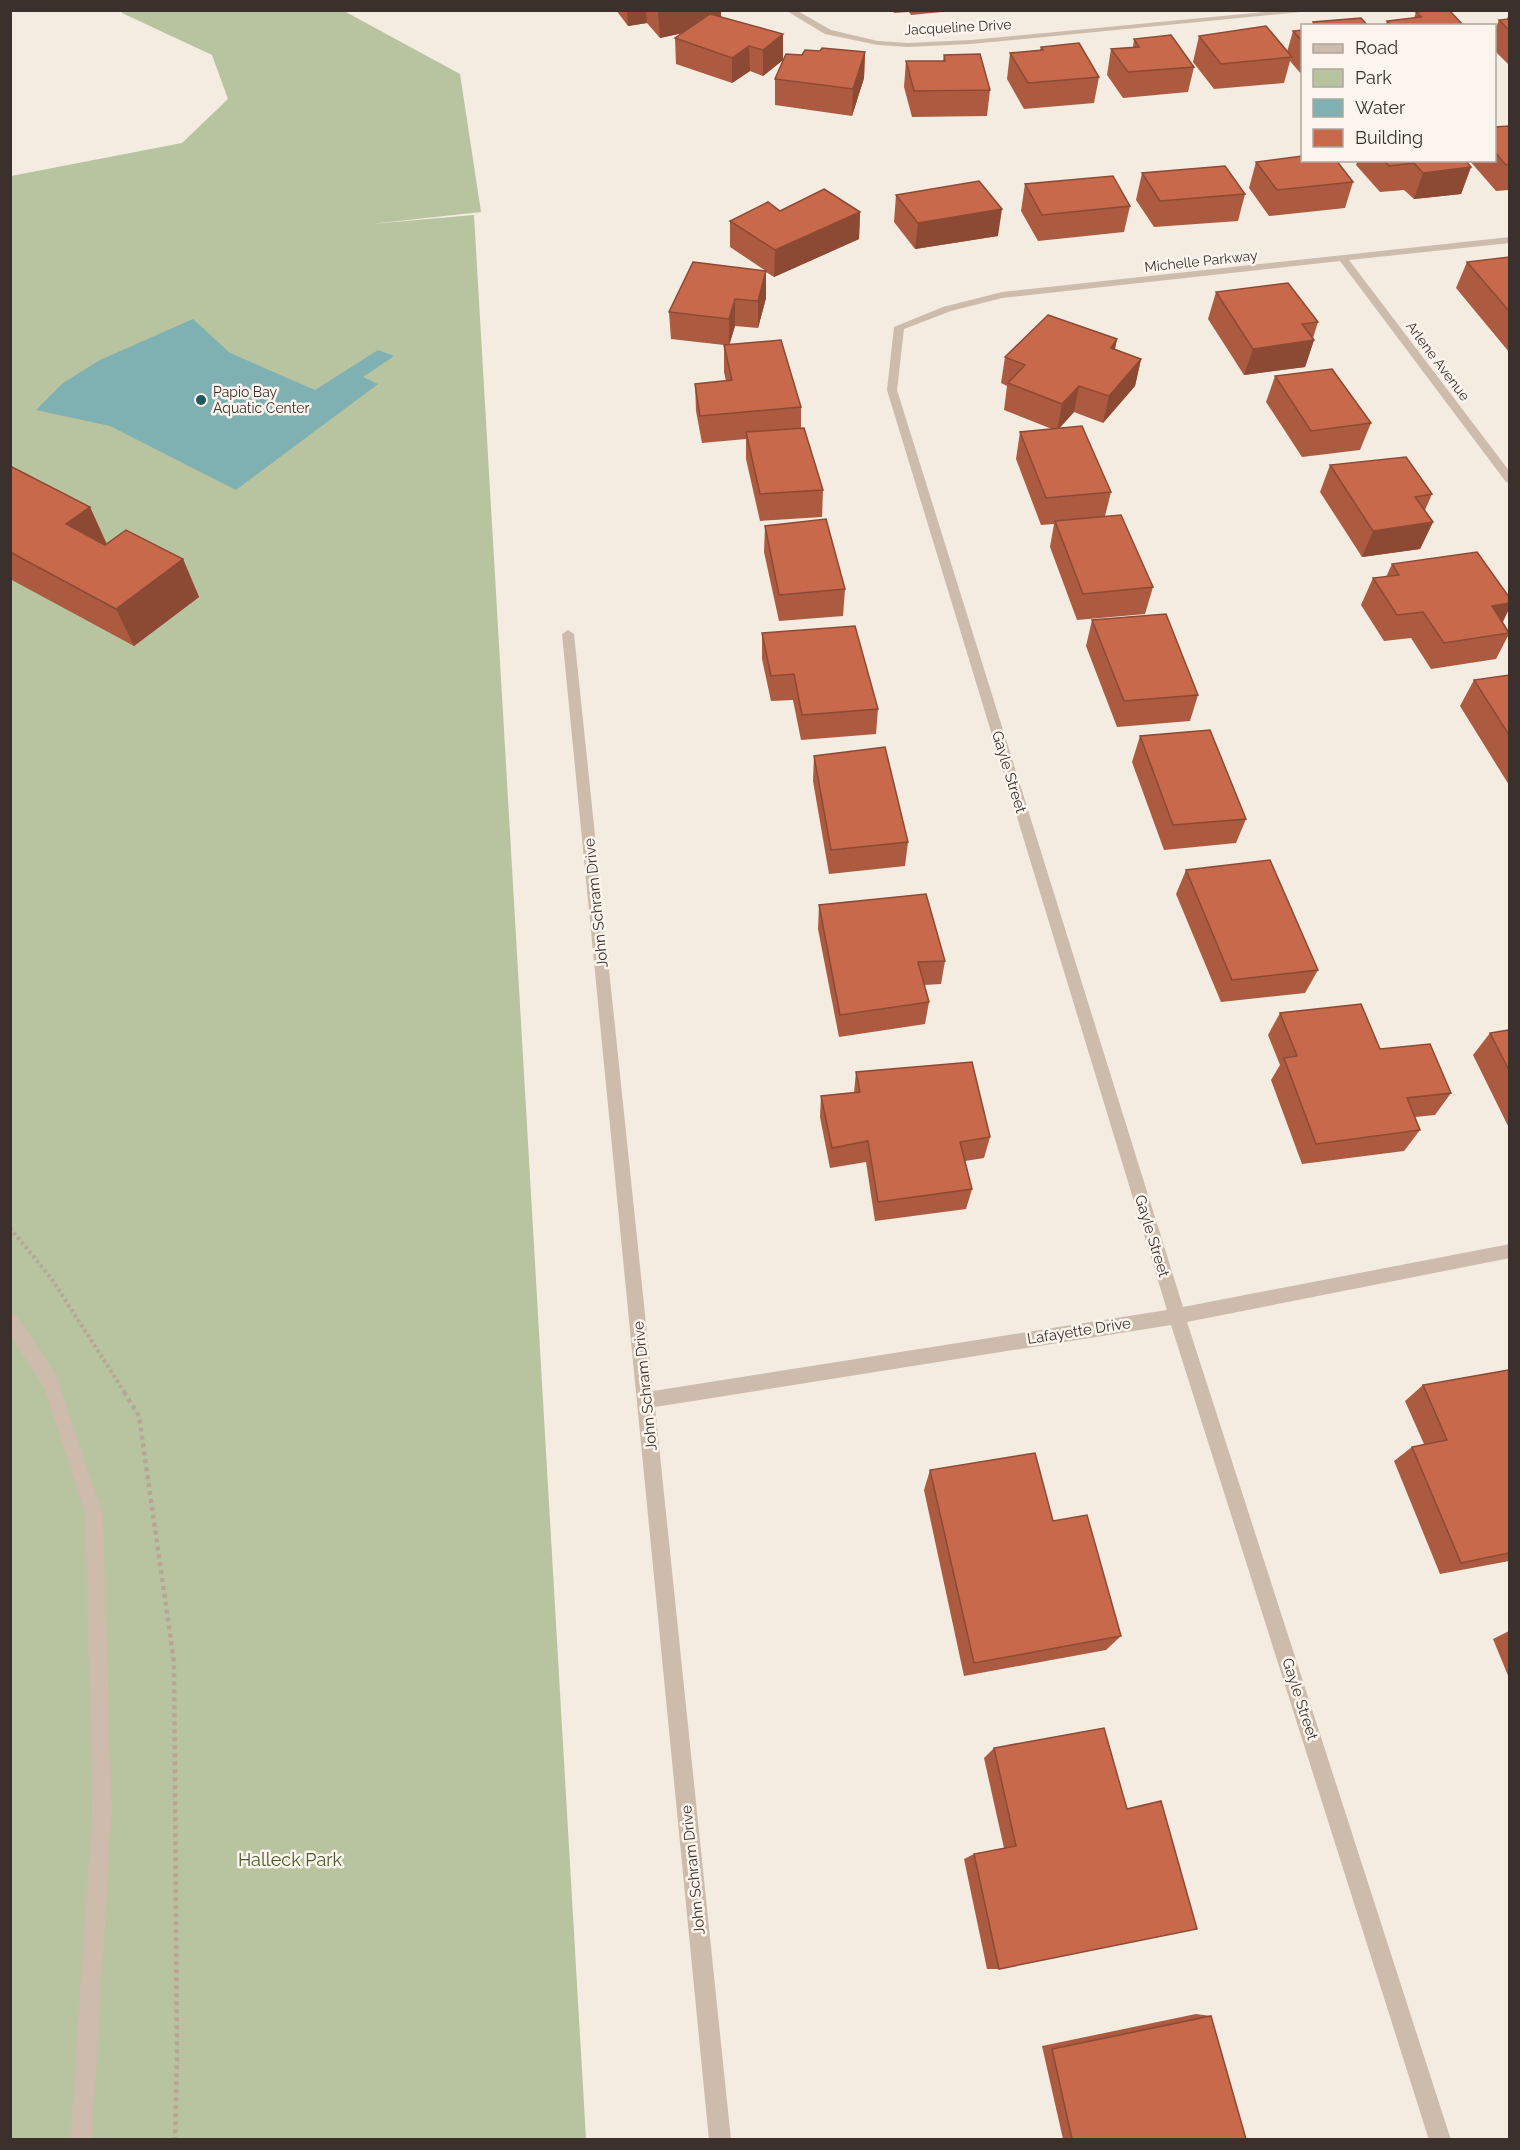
<svg xmlns="http://www.w3.org/2000/svg" width="1520" height="2150" font-family="Raleway,sans-serif">
<style>
.green{fill:#b8c4a0}
.water{fill:#7fb0b2}
.lines{fill:none;stroke-linecap:round;stroke-linejoin:round}
.path-far1{stroke:#b9a596;stroke-width:4;stroke-dasharray:3 3;stroke-linecap:butt}
.path{stroke:#b9a596;stroke-width:4.5;stroke-dasharray:4 4;stroke-linecap:butt}
.minor{fill:#cdbbac;fill-rule:evenodd}
.wall{fill:#ac5a40}
.shaded-wall{fill:#8c4a34}
.building{fill:#c8694b;stroke:#8c4a34;stroke-width:1.5}
.poi-dot{fill:#1f5a5e;stroke:#fbf5ee;stroke-width:2}
.labels{text-anchor:middle;dominant-baseline:central;stroke-width:5;stroke-linejoin:round;paint-order:stroke}
.far-street-label{font-size:14px;fill:#3b302b;stroke:#fbf5ee}
.far-poi-label{font-size:14px;fill:#3b302b;stroke:#fbf5ee;text-anchor:start}
.street-label{font-size:15px;fill:#3b302b;stroke:#fbf5ee}
.near-park-label{font-size:18px;fill:#4a5a2e;stroke:#fbf5ee}
</style>
<rect width="100%" height="100%" fill="#f4ebe1"/>
<path class="green" d="M 122,11 L 344,11 L 460,74 L 481,212 L 371,224 L 474,215 L 586,2139 L 11,2140 L 11,176 L 182,143 L 228,99 L 212,55 L 122,13 Z"/>
<path class="water" d="M 193,319 L 230,353 L 315,390 L 378,350 L 394,356 L 363,377 L 378,384 L 236,490 L 110,426 L 36,410 L 63,383 L 100,360 Z"/>
<g class="lines">
<path class="path-far1" d="M 10,1228 L 51,1278 L 125,1393"/>
<path class="path" d="M 124,1392 L 139,1416 L 174,1662 L 177,2057 L 175,2140"/>
<path class="minor" d="M 785,10 L 796,10 L 831,30 L 878,41 L 908,43 L 971,40 L 1286,10 L 1322,10 L 971,44 L 908,47 L 878,45 L 825,34 Z
M 1510,237 L 1510,243 L 1349,260 L 1510,472 L 1510,483 L 1506,482 L 1340,261 L 1002,298 L 951,311 L 904,329 L 897,390 L 1183,1307 L 1510,1244 L 1510,1258 L 1187,1322 L 1451,2140 L 1429,2140 L 1171,1325 L 655,1407 L 731,2140 L 709,2140 L 562,634 L 568,630 L 574,634 L 653,1391 L 1167,1310 L 887,390 L 894,327 L 943,307 L 1002,292 Z
M 10,1312 L 16,1314 L 57,1377 L 103,1514 L 112,1810 L 92,2140 L 70,2140 L 92,1810 L 85,1514 L 44,1387 L 10,1335 Z"/>
</g>
<path class="wall" d="M 616,10 L 721,10 L 721,17 L 783,34 L 783,60 L 763,76 L 750,71 L 732,83 L 676,64 L 675,38 L 682,33 L 660,38 L 647,23 L 628,26 Z
M 892,10 L 963,10 L 911,15 L 909,12 L 894,13 Z
M 1416,12 L 1464,26 L 1385,26 L 1387,21 L 1414,18 Z
M 1509,13 L 1509,65 L 1494,50 L 1494,32 L 1499,20 L 1507,19 Z
M 1302,30 L 1302,75 L 1290,61 L 1284,83 L 1214,89 L 1193,62 L 1199,36 L 1287,52 L 1293,31 Z
M 1134,39 L 1194,67 L 1188,92 L 1123,98 L 1107,75 L 1111,49 L 1133,47 Z
M 1041,47 L 1099,77 L 1094,103 L 1024,109 L 1007,79 L 1010,53 L 1040,50 Z
M 820,51 L 865,52 L 864,78 L 852,116 L 775,105 L 775,79 L 802,55 Z
M 944,55 L 990,90 L 987,116 L 912,117 L 904,87 L 906,61 L 943,61 Z
M 1509,126 L 1509,190 L 1496,191 L 1469,160 L 1494,160 L 1494,127 Z
M 1358,160 L 1465,160 L 1471,167 L 1461,194 L 1414,199 L 1404,190 L 1380,192 L 1356,165 Z
M 1256,162 L 1353,182 L 1345,208 L 1269,216 L 1249,188 Z
M 1142,173 L 1245,194 L 1238,221 L 1154,227 L 1136,200 Z
M 1025,184 L 1130,206 L 1124,232 L 1038,241 L 1021,211 Z
M 896,195 L 998,236 L 915,249 L 894,222 Z
M 780,211 L 860,212 L 859,239 L 774,277 L 766,272 L 766,298 L 758,328 L 735,326 L 729,345 L 801,407 L 801,428 L 823,490 L 822,517 L 760,521 L 746,459 L 746,439 L 702,443 L 696,411 L 695,384 L 726,381 L 724,372 L 724,345 L 671,339 L 669,312 L 766,271 L 730,247 L 730,221 Z
M 1509,257 L 1509,352 L 1456,288 L 1467,262 Z
M 1216,292 L 1318,322 L 1313,338 L 1314,340 L 1305,367 L 1244,375 L 1208,319 Z
M 1117,339 L 1115,349 L 1141,359 L 1135,386 L 1103,423 L 1074,412 L 1059,428 L 1111,492 L 1105,516 L 1153,587 L 1145,614 L 1077,620 L 1050,547 L 1054,524 L 1041,525 L 1016,459 L 1020,432 L 1052,429 L 1004,410 L 1007,386 L 1001,383 L 1005,357 Z
M 1275,376 L 1371,423 L 1360,450 L 1302,457 L 1266,402 Z
M 1330,465 L 1432,494 L 1425,510 L 1433,522 L 1420,549 L 1362,557 L 1320,492 Z
M 10,466 L 90,507 L 107,544 L 183,559 L 199,597 L 134,646 L 10,579 Z
M 765,526 L 845,589 L 843,616 L 779,621 L 764,552 Z
M 1392,564 L 1509,609 L 1503,622 L 1509,632 L 1509,634 L 1496,659 L 1431,669 L 1411,638 L 1384,641 L 1361,605 L 1373,578 L 1386,577 Z
M 1092,620 L 1198,695 L 1190,721 L 1117,727 L 1086,646 Z
M 762,633 L 878,709 L 876,734 L 801,740 L 793,700 L 771,701 L 762,659 Z
M 1509,675 L 1509,785 L 1460,706 L 1474,680 Z
M 1140,736 L 1246,819 L 1236,843 L 1164,850 L 1132,762 Z
M 814,756 L 908,842 L 905,866 L 829,874 L 813,781 Z
M 1186,870 L 1318,970 L 1305,993 L 1221,1002 L 1176,894 Z
M 819,905 L 945,961 L 941,984 L 924,985 L 929,1002 L 925,1024 L 839,1037 L 818,929 Z
M 1280,1013 L 1380,1049 L 1451,1093 L 1435,1115 L 1415,1117 L 1420,1130 L 1404,1151 L 1302,1164 L 1271,1080 L 1280,1065 L 1268,1035 Z
M 1509,1030 L 1509,1128 L 1473,1055 L 1490,1033 Z
M 856,1072 L 990,1137 L 984,1158 L 965,1161 L 972,1189 L 966,1209 L 875,1221 L 866,1162 L 830,1168 L 820,1117 L 821,1096 L 854,1093 Z
M 1509,1370 L 1509,1561 L 1440,1574 L 1394,1461 L 1412,1447 L 1424,1444 L 1405,1401 L 1423,1385 Z
M 930,1470 L 1053,1521 L 1121,1636 L 1106,1650 L 964,1676 L 924,1490 Z
M 1509,1631 L 1509,1678 L 1493,1639 Z
M 1104,1728 L 999,1969 L 987,1969 L 964,1859 L 974,1854 L 1004,1848 L 984,1758 L 994,1748 Z
M 1196,2014 L 1211,2016 L 1246,2139 L 1063,2139 L 1042,2046 Z"/>
<path class="shaded-wall" d="M 627,10 L 646,10 L 647,23 L 628,26 Z
M 666,10 L 721,10 L 721,25 L 660,38 L 658,12 Z
M 783,34 L 783,60 L 763,76 L 763,50 Z
M 749,46 L 750,71 L 732,83 L 732,58 Z
M 865,52 L 864,78 L 852,116 L 853,89 Z
M 1471,167 L 1461,194 L 1414,199 L 1423,173 Z
M 1002,209 L 998,236 L 915,249 L 918,223 Z
M 860,212 L 859,239 L 774,277 L 775,250 Z
M 766,271 L 766,298 L 758,328 L 758,301 Z
M 735,299 L 735,326 L 729,346 L 729,319 Z
M 1117,339 L 1111,366 L 1111,348 Z
M 1314,340 L 1305,367 L 1244,375 L 1253,349 Z
M 1141,359 L 1135,386 L 1103,423 L 1109,396 Z
M 1079,386 L 1074,412 L 1057,431 L 1062,404 Z
M 90,507 L 107,546 L 85,562 L 66,524 Z
M 1433,522 L 1420,549 L 1362,557 L 1373,531 Z
M 183,559 L 199,597 L 134,646 L 116,609 Z
M 1509,603 L 1509,609 L 1499,628 L 1492,606 Z"/>
<path class="building" d="M 1435,10 L 1449,10 L 1464,26 L 1391,26 L 1387,21 L 1421,17 L 1416,12 Z
M 710,14 L 783,34 L 763,50 L 749,46 L 732,58 L 675,38 Z
M 1361,18 L 1368,26 L 1315,26 L 1313,22 Z
M 1509,19 L 1509,30 L 1499,20 Z
M 1266,26 L 1292,57 L 1221,64 L 1199,36 Z
M 1302,30 L 1302,41 L 1293,31 Z
M 1171,35 L 1194,67 L 1128,72 L 1111,49 L 1139,47 L 1134,39 Z
M 1079,43 L 1099,77 L 1028,83 L 1010,53 L 1043,50 L 1041,47 Z
M 822,48 L 865,52 L 853,89 L 775,79 L 786,54 L 802,55 L 805,50 L 820,51 Z
M 980,54 L 990,90 L 914,91 L 906,61 L 945,61 L 944,55 Z
M 1509,126 L 1509,164 L 1506,165 L 1494,151 L 1494,127 Z
M 1302,156 L 1302,160 L 1336,160 L 1353,182 L 1277,190 L 1256,162 Z
M 1384,160 L 1465,160 L 1471,167 L 1423,173 L 1414,163 L 1389,166 Z
M 1225,166 L 1245,194 L 1160,201 L 1142,173 Z
M 1113,176 L 1130,206 L 1042,215 L 1025,184 Z
M 979,181 L 1002,209 L 918,223 L 896,195 Z
M 824,189 L 860,212 L 775,250 L 730,221 L 768,202 L 780,211 Z
M 1509,257 L 1509,311 L 1467,262 Z
M 693,262 L 766,271 L 758,301 L 735,299 L 729,319 L 669,312 Z
M 1288,283 L 1318,322 L 1302,324 L 1314,340 L 1253,349 L 1216,292 Z
M 1048,315 L 1117,339 L 1111,348 L 1141,359 L 1109,396 L 1079,386 L 1062,404 L 1008,383 L 1025,365 L 1005,357 Z
M 781,340 L 801,407 L 700,416 L 695,384 L 732,380 L 724,345 Z
M 1332,369 L 1371,423 L 1311,431 L 1275,376 Z
M 1082,426 L 1111,492 L 1046,498 L 1020,432 Z
M 804,428 L 823,490 L 760,494 L 746,432 Z
M 1406,457 L 1432,494 L 1415,497 L 1433,522 L 1373,531 L 1330,465 Z
M 10,466 L 90,507 L 66,524 L 105,545 L 126,530 L 183,559 L 116,609 L 10,552 Z
M 1121,515 L 1153,587 L 1083,594 L 1055,521 Z
M 826,519 L 845,589 L 779,595 L 765,526 Z
M 1477,552 L 1509,597 L 1509,603 L 1492,606 L 1509,633 L 1444,643 L 1423,612 L 1397,615 L 1373,578 L 1399,575 L 1392,564 Z
M 1166,614 L 1198,695 L 1124,701 L 1092,620 Z
M 855,626 L 878,709 L 802,715 L 794,674 L 771,676 L 762,633 Z
M 1509,675 L 1509,735 L 1474,680 Z
M 1210,730 L 1246,819 L 1173,825 L 1140,736 Z
M 885,747 L 908,842 L 831,850 L 814,756 Z
M 1270,860 L 1318,970 L 1232,980 L 1186,870 Z
M 926,894 L 945,961 L 918,962 L 929,1002 L 840,1015 L 819,905 Z
M 1361,1004 L 1380,1049 L 1430,1044 L 1451,1093 L 1407,1098 L 1420,1130 L 1316,1144 L 1284,1058 L 1297,1056 L 1280,1013 Z
M 1509,1030 L 1509,1070 L 1490,1033 Z
M 972,1062 L 990,1137 L 960,1142 L 972,1189 L 878,1202 L 868,1141 L 832,1148 L 821,1096 L 860,1092 L 856,1072 Z
M 1509,1370 L 1509,1553 L 1461,1563 L 1412,1447 L 1447,1440 L 1423,1385 Z
M 1035,1453 L 1053,1521 L 1087,1515 L 1121,1636 L 974,1663 L 930,1470 Z
M 1104,1728 L 1127,1809 L 1161,1801 L 1197,1929 L 999,1969 L 974,1854 L 1016,1846 L 994,1748 Z
M 1211,2016 L 1246,2139 L 1072,2139 L 1052,2049 Z"/>
<circle class="poi-dot" cx="201" cy="400" r="6"/>
<g class="labels">
<g class="far-street-label">
<text transform="translate(958 27) rotate(-3)">Jacqueline Drive</text>
<text transform="translate(1201 261) rotate(-6)">Michelle Parkway</text>
<text transform="translate(1438 361) rotate(53)">Arlene Avenue</text>
</g>
<g class="far-poi-label">
<text x="213" y="392">Papio Bay<tspan x="213" dy="16">Aquatic Center</tspan></text>
</g>
<g class="street-label">
<text transform="translate(1009 772) rotate(73)">Gayle Street</text>
<text transform="translate(596 903) rotate(-96)">John Schram Drive</text>
<text transform="translate(1152 1236) rotate(73)">Gayle Street</text>
<text transform="translate(1079 1331) rotate(-9)">Lafayette Drive</text>
<text transform="translate(645 1386) rotate(-96)">John Schram Drive</text>
<text transform="translate(1300 1699) rotate(72)">Gayle Street</text>
<text transform="translate(693 1870) rotate(-96)">John Schram Drive</text>
</g>
<g class="near-park-label">
<text x="290" y="1859">Halleck Park</text>
</g>
</g>
<rect width="1520" height="2150" fill="none" stroke="#3b302b" stroke-width="24"/>
<rect x="1301" y="24" width="195" height="138" fill="#fbf5ee" stroke="#aea6a0" stroke-width="1.5"/>
<rect x="1313" y="44" width="30" height="9" fill="#cdbbac" stroke="#aea6a0" stroke-width="1.5"/>
<text x="1355" y="54" font-size="18" fill="#3b302b">Road</text>
<rect x="1313" y="69" width="30" height="18" fill="#b8c4a0" stroke="#aea6a0" stroke-width="1.5"/>
<text x="1355" y="84" font-size="18" fill="#3b302b">Park</text>
<rect x="1313" y="99" width="30" height="18" fill="#7fb0b2" stroke="#aea6a0" stroke-width="1.5"/>
<text x="1355" y="114" font-size="18" fill="#3b302b">Water</text>
<rect x="1313" y="129" width="30" height="18" fill="#c8694b" stroke="#aea6a0" stroke-width="1.5"/>
<text x="1355" y="144" font-size="18" fill="#3b302b">Building</text>
</svg>
